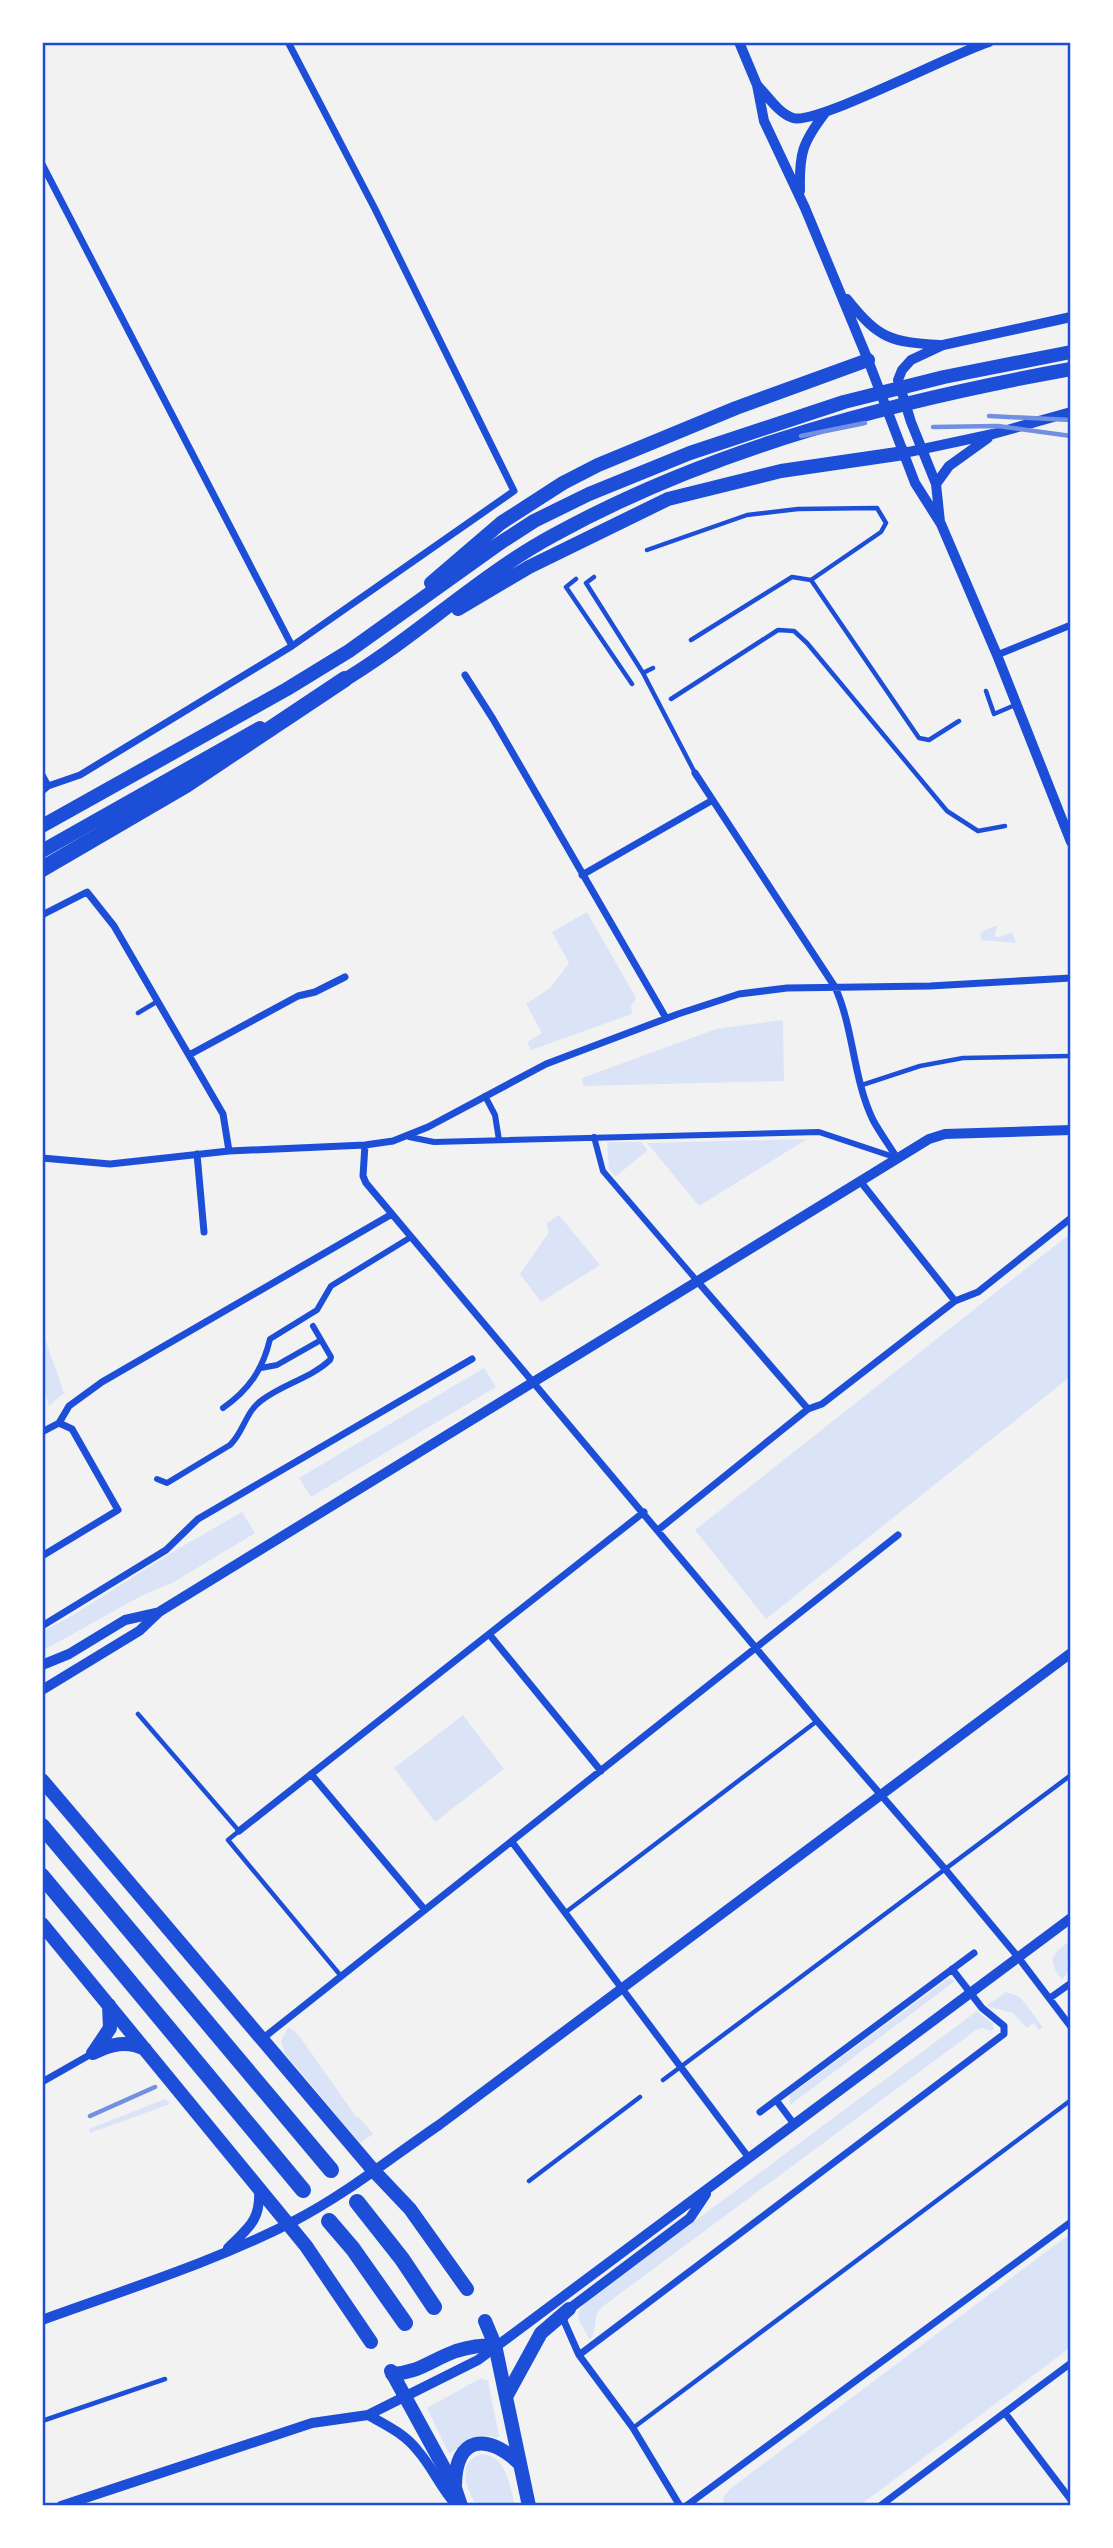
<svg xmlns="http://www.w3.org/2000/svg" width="1113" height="2548" font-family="'Work Sans',sans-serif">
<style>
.green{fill:#dbe4f7}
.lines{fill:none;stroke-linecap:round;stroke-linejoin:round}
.service{stroke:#1d4ed8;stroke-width:4.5}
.pedestrian{stroke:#1d4ed8;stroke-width:6}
.minor{stroke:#1d4ed8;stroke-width:7}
.tertiary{stroke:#1d4ed8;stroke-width:10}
.primary{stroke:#1d4ed8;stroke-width:14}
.motorway{stroke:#1d4ed8;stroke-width:16}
.rail{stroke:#7290e2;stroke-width:4.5}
.neatline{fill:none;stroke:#1d4ed8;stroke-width:2.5}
</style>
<rect width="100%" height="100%" fill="#f2f2f2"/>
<path class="green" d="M 587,912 L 636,998 L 631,1006 L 632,1014 L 531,1050 L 527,1042 L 542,1033 L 526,1004 L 550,988 L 569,963 L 552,932 Z
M 998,925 L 994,936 L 999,937 L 1012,932 L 1016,943 L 982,940 L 980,936 L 981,932 Z
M 783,1020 L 784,1081 L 583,1086 L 582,1078 L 716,1029 Z
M 807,1139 L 699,1206 L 647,1143 Z
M 607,1142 L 641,1142 L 648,1150 L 615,1177 L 609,1169 Z
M 559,1215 L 600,1265 L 541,1302 L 520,1274 L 549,1232 L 546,1224 Z
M 1071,1233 L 1071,1376 L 766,1619 L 695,1530 Z
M 42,1330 L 64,1393 L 49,1406 L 42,1384 Z
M 484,1368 L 496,1387 L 311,1497 L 299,1478 Z
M 242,1512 L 255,1533 L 174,1582 L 141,1596 L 42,1651 L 42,1631 L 68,1618 L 176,1550 Z
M 463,1715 L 504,1769 L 435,1822 L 394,1768 Z
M 1071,1940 L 1071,1957 L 1067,1963 L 1068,1971 L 1062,1980 C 1046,1959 1052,1954 1071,1940 Z
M 949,1978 L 955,1981 L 790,2105 L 790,2095 Z
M 1006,1992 L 1020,1997 L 1043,2027 L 1039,2030 L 1034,2023 L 1027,2028 L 1013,2013 L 986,2006 Z
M 977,2011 L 992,2023 L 994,2029 L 991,2031 L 983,2028 L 976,2030 L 602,2307 C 592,2317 598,2329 590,2340 L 578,2319 L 579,2311 L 586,2302 Z
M 288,2027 L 297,2033 L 295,2036 L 298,2034 L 357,2118 L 359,2117 L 373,2134 L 360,2143 L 285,2054 L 281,2041 Z
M 165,2099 L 170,2104 L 90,2133 L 89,2129 Z
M 1071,2233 L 1071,2347 L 859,2506 L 723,2506 L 724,2496 L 731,2488 Z
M 481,2378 L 488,2381 L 499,2436 L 497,2438 C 476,2430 464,2444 449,2454 L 427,2408 Z
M 481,2454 C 507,2455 510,2486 515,2506 L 476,2506 C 467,2488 455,2463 481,2454 Z"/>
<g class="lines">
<path class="service" d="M 647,550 L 747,515 L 798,509 L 877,508 L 886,523 L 881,532 L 811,580
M 594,577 L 586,583 L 643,673
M 576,579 L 566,587 L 632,684
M 691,640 L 792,577 L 811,580 L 919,738 L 929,740 L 959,721
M 653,668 L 643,673 L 695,773
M 986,691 L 994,714 L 1015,705
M 671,699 L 778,630 L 794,631 L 807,643 L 947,811 L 978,831 L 1005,826
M 138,1013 L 158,1001
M 862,1085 L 920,1066 L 963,1058 L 1071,1056
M 138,1714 L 239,1831 L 228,1840 L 341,1976
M 566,1912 L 817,1721
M 663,2080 L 1071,1775
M 529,2181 L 640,2097
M 42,2421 L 165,2379
M 633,2428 L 1071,2100"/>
<path class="pedestrian" d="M 485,1096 L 495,1115 L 499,1140
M 409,1137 L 434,1142 L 819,1132 L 897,1158
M 594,1137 L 603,1171 L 698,1282
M 261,1368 L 277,1365 L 321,1340
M 223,1408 C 249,1390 263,1369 270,1339 L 317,1310 L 331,1286 L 411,1237
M 157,1479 L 167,1483 L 230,1445 C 244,1432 245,1412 262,1400 C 283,1384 311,1378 330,1360 L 331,1357 L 313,1326"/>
<path class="minor" d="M 42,164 L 292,646
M 997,655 L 1071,625
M 465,675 L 493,719 L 666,1018
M 695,773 L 835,987 C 854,1029 853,1079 873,1120 C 880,1133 889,1145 897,1158
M 42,775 L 48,786
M 42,791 L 48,786 L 80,775 L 292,646 L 514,491 L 375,209 L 288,42
M 582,875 L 711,801
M 42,915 L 87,892 L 114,926 L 223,1114 L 229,1151
M 189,1055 L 298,996 L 315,992 L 345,977
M 365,1145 L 363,1176 L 366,1183 L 817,1721 L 945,1869 L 1018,1957 L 1071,2027
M 197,1154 L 204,1232
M 42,1158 L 110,1164 L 229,1151 L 365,1145 L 393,1141 L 428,1127 L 546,1064 L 678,1014 L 739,994 L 787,988 L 930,986 L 1071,978
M 860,1181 L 955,1301
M 698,1282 L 808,1409
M 42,1432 L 59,1423 L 69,1406 L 102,1382 L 392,1214
M 658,1530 L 808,1409 L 822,1404 L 955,1301 L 978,1292 L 1071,1218
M 42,1556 L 118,1510 L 72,1429 L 59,1423
M 42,1626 L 166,1550 L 198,1519 L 472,1359
M 489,1634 L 601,1771
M 311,1774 L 425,1910
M 239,1831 L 644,1512
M 512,1842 L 749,2158
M 1050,1998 L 1071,1983
M 262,2039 L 898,1535
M 42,2082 L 93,2053
M 776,2100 L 794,2124
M 760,2112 L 974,1953
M 566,2314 L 564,2321 L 579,2355 L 633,2428 L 680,2506
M 579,2355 L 1004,2034 L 1004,2026 L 982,2008 L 952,1969
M 1005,2413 L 1071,2500
M 686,2506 L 1071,2222
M 880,2506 L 1071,2363"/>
<path class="tertiary" d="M 739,42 L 757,85 L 764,121 L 805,208 L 868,360 L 915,483 L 941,524 L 997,655 L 1071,842
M 757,85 C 767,95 779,114 793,118 C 817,125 953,53 989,42
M 800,191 C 799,154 802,143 825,113
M 847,299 C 879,339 890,342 940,345
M 904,453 L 993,434 L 1071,412
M 936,484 L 949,466 L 988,438
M 940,522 L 936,484 L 911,422 L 898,380 L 902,370 L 911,360 L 943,345 L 1071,317
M 42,1665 L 69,1654 L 125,1620 L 156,1613
M 42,1690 L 139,1631 L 159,1612 L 929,1139 L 945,1134 L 1071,1130
M 228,2248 C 248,2228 261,2221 259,2189
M 569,2309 L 690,2218 L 706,2194
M 42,2320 C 127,2289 215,2262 296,2220 C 346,2194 392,2157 439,2125 L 1071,1653
M 368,2415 C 386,2425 405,2434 418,2451 C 433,2468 441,2489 457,2506
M 61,2506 L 312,2423 L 368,2415 L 478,2360 L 1071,1918"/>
<path class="primary" d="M 431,583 L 501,523 L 563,483 L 598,465 L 736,408 L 868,360
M 458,609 L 529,567 L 668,499 L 781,471 L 904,453
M 336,685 C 412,641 476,577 554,535 C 712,448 894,401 1071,369
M 42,826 L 287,689 L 349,651 L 500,543 L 534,521 L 589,494 L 690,453 L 844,402 L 944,377 L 1071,352
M 42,851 L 260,728
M 42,1780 L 373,2170 L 410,2209 L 467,2289
M 42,1924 L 306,2246 L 371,2342
M 94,2052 L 110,2028 L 109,2005
M 93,2053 C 111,2044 127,2040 145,2049
M 485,2321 L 495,2345 L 529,2506
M 391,2371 L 455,2488 L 461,2506
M 392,2374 C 421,2372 431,2360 456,2351 C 469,2347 481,2345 495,2345
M 506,2397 L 541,2333 L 569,2309
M 455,2486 C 455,2436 487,2432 520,2464"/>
<path class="motorway" d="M 42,869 L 186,785 L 345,679
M 42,1826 L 331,2170
M 42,1876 L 303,2190
M 357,2202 L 402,2259 L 434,2307
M 329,2221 L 353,2249 L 405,2323"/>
<path class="rail" d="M 989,416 L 1071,420
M 933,427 L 998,426 L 1071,436
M 801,436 L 865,423
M 90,2116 L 155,2087"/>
</g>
<rect width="1113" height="2548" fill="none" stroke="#ffffff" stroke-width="88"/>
<rect x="44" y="44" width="1025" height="2460" class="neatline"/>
</svg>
